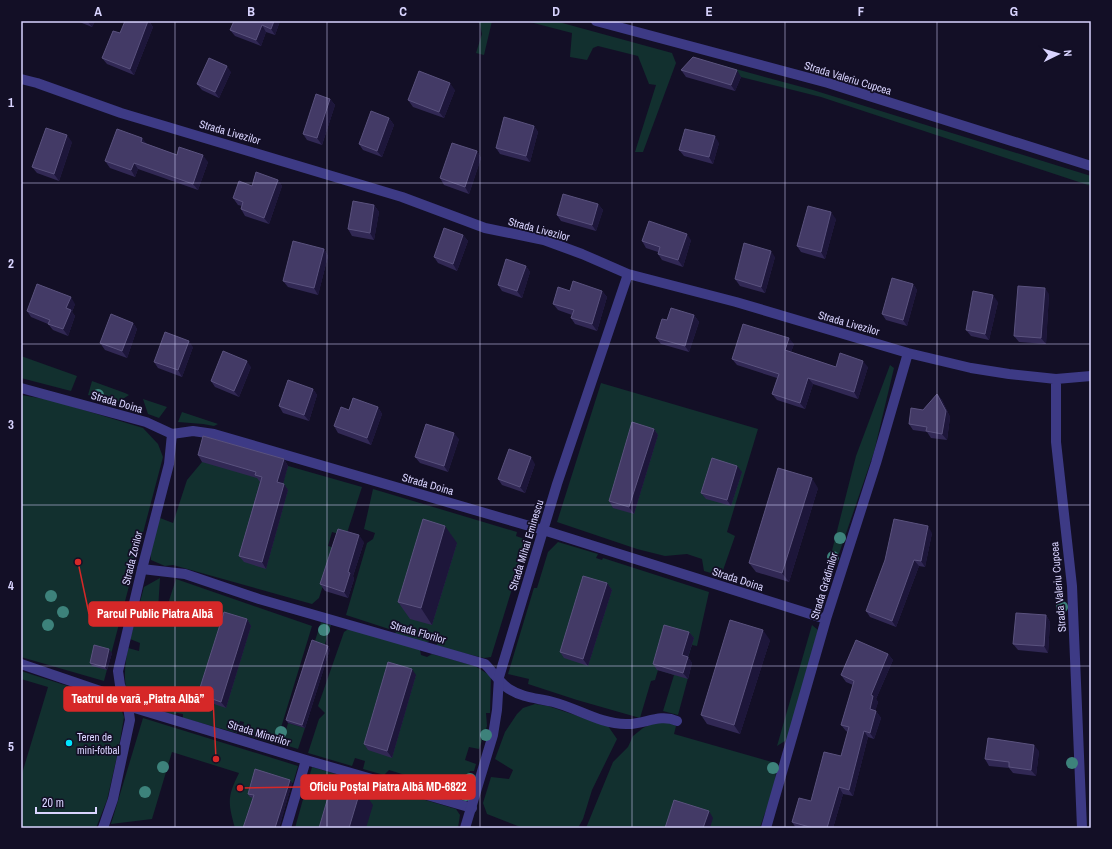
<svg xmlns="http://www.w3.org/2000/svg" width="1112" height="849" font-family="'Archivo Narrow',sans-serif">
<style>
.green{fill:#12302f}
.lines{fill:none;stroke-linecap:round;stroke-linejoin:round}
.service{stroke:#3d3a85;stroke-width:10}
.minor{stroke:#3d3a85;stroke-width:10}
.tertiary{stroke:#3d3a85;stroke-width:10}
.tree{fill:#3d827b}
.wall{fill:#312854}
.shaded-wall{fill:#1d163a}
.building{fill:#433a66;stroke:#5a527e}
.grid{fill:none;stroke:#d9d4ff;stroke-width:1;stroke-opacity:0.55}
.poi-dot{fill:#00e5ff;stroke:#130f26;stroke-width:1.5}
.labels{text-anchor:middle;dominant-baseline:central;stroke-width:3.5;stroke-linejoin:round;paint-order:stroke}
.street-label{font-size:11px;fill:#d9d4ff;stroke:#130f26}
.poi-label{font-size:11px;fill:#d9d4ff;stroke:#130f26;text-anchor:start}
.leader{fill:none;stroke:#d62828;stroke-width:1.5}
.callout-dot{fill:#d62828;stroke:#130f26;stroke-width:1.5}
.callout{fill:#d62828;stroke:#d62828;stroke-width:1.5}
.callout-label{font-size:12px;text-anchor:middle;font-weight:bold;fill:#fff}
.neatline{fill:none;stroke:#d9d4ff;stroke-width:1.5}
.grid-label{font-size:13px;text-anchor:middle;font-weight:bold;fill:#d9d4ff}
</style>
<rect width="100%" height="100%" fill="#130f26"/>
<path class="green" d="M 479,21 L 492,21 L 484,55 L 476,53 L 482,34 Z
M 526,21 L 555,21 L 672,53 L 676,63 L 643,152 L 635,152 L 656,85 L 649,84 L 638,56 L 598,46 L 593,48 L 587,60 L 570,57 L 572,33 Z
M 699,59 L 813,90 L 1091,176 L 1091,186 L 821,97 L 741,77 L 698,63 Z
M 21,356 L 77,376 L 71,391 L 21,378 Z
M 890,365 L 894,368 L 874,452 L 829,583 L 820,598 L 856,456 Z
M 92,381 L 125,393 L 129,395 L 118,402 L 88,395 Z
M 601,383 L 758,429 L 727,532 L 735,536 L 721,576 L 704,571 L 702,559 L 687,554 L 665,556 L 637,549 L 557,522 Z
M 21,395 L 51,400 L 143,428 L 158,444 L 163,457 L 104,681 L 21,657 Z
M 143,399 L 167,407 L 159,418 L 148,414 Z
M 182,412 L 218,424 L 214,426 L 203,424 L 178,422 Z
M 208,443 L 362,487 L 346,536 L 332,532 L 328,546 L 335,548 L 319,598 L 312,604 L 173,565 L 165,566 L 151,560 L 150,548 L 160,518 L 173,523 L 187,480 L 202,462 Z
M 373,489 L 517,532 L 516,536 L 527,540 L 491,657 L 484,658 L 435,646 L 441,640 L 434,638 L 426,643 L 396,634 L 395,631 L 346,615 L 367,543 L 373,539 L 375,533 L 364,529 Z
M 558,542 L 598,554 L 596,558 L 602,560 L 603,558 L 709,592 L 697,646 L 692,645 L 687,661 L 692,663 L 678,715 L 663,711 L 674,675 L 658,670 L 655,680 L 651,681 L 640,718 L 577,700 L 528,684 L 529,679 L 508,674 L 533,591 L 534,588 L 537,588 L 548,552 Z
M 160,578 L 158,610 L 166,610 L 176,579 L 312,626 L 276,744 L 241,734 L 244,722 L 240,721 L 237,733 L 183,718 L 183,714 L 177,713 L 174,715 L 133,702 C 121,686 125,666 128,648 L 139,651 L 140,643 L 130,639 L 144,587 Z
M 321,622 L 331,625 L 324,647 L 314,644 Z
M 812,625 L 818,630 L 788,739 L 777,746 Z
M 350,628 L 420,650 L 421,655 L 427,657 L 432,654 L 475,666 L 491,676 L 490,713 L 486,713 L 487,726 L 479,749 L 469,747 L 465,760 L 476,764 L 474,771 L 470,771 L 462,796 L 446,792 L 443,782 L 433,779 L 422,787 L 405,783 L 405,775 L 389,770 L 384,775 L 363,769 L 365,761 L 355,758 L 352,766 L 308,753 L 319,719 L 325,713 L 318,706 L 344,632 Z
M 21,671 L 105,698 L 120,706 L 124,717 L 118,752 L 107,800 L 96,828 L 21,828 L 21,777 L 48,687 L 21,679 Z
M 535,704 L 548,706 L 608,726 L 617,739 L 592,790 L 583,819 L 578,828 L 523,828 L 487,814 L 483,803 L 491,777 L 509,779 L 513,770 L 495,759 L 505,732 L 517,714 L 523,708 Z
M 143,718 L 298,766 L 293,783 L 258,773 L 261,792 L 247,828 L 235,828 C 228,803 227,797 239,773 L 172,752 L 152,819 L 111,824 Z
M 667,722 L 676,726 L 674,734 L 772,762 C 784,774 764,812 760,828 L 586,828 L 613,762 L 628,747 L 633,736 L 643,728 L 652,724 Z
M 288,723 L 305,728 L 298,749 L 282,744 Z
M 312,767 L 456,809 L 460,815 L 458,828 L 295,828 Z"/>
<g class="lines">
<path class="service" d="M 142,569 L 185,574 L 259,599 L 485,664 C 492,671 501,684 509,689 C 523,698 537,698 553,702 C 577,708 600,724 626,724 C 644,725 659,713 677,721
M 128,706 L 306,760 L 472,808
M 286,828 L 306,760"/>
<path class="minor" d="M 21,79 L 37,83 L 121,113 L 402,197 L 485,228 L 544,240 L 582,254 L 628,274 L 736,302 L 908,353 L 971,368 L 1009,374 L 1056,379 L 1091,376
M 1056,379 L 1056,442 L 1072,586 L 1082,828
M 21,388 L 146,422 L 172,434 L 193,431 L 214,434 L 543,530 L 826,619
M 21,664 L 109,694 L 128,706
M 103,828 L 113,799 L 130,720 L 128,706 L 120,685 L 118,671 L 142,569 L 169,464 L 172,434
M 465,828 L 493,735 L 497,710 L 499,677 L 557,484 L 628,274
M 766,828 L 826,619 L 876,463 L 908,353"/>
<path class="tertiary" d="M 596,21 L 828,83 L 1091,166"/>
</g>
<g class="tree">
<circle cx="98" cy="395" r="6"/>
<circle cx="840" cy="538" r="6"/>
<circle cx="833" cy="557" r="6"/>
<circle cx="51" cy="596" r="6"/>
<circle cx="1062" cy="607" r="6"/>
<circle cx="63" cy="612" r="6"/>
<circle cx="48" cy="625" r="6"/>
<circle cx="324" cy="630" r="6"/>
<circle cx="281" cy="732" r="6"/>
<circle cx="486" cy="735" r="6"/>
<circle cx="1072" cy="763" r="6"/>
<circle cx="163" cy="767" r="6"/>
<circle cx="773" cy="768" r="6"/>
<circle cx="470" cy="779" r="6"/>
<circle cx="145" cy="792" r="6"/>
<circle cx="466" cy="795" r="6"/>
</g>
<path class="wall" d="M 77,21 L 95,21 L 92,27 Z
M 149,21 L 153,27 L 134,75 L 107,64 L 102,58 L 120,33 Z
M 280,21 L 275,35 L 266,32 L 261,46 L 235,36 L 230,30 Z
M 681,70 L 741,77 L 735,91 L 686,77 Z
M 231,72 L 219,98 L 202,90 L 197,84 Z
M 455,90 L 444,118 L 413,107 L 408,100 Z
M 330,99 L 335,105 L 322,145 L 307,140 L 303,134 Z
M 389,118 L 394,125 L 382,157 L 363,150 L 359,144 Z
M 534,126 L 538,132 L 530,162 L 500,154 L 496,148 Z
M 72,142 L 59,181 L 37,173 L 32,167 Z
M 719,143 L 713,164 L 684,156 L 679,150 Z
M 147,144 L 177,155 L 208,162 L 198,190 L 138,169 L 135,177 L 110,168 L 105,161 Z
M 477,151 L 481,158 L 469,194 L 444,185 L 440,178 Z
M 278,180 L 282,186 L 269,224 L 245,216 L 241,209 L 242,206 L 238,205 L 233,198 L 252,186 Z
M 598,204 L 603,210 L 596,231 L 561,221 L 557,215 Z
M 374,205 L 379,212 L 374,240 L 352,236 L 348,229 Z
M 836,219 L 825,259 L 801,252 L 797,246 Z
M 463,235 L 468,241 L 457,271 L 438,263 L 434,257 Z
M 691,240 L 683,267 L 662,260 L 658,254 L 658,252 L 646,248 L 642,241 Z
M 324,249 L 328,256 L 318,295 L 288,287 L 283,281 Z
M 775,257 L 765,293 L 740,286 L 735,279 Z
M 526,266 L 530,272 L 522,298 L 502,291 L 498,285 Z
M 913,284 L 917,290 L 907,326 L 886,320 L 882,314 Z
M 570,291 L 602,291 L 607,297 L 597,331 L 575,324 L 571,318 L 572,315 L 558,310 L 553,304 Z
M 1049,294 L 1046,344 L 1019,342 L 1014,336 Z
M 998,302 L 989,340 L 971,336 L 966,330 Z
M 75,304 L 72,312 L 75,316 L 68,336 L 53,330 L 48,324 L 31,317 L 27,311 Z
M 694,315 L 699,322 L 689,352 L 661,344 L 656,338 L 667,320 Z
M 133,323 L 137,329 L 127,358 L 105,350 L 100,343 Z
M 794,344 L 791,352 L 836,367 L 868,367 L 858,399 L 813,384 L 805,409 L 777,400 L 772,394 L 777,378 L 737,365 L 732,359 Z
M 193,347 L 182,377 L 158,368 L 154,362 Z
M 251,367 L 239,397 L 215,387 L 211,381 Z
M 313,389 L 317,395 L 309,421 L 283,413 L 279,406 Z
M 937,394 L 942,400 L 950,417 L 947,440 L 931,438 L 927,432 L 913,430 L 909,424 L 923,410 Z
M 378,407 L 382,414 L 371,445 L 338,433 L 334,426 L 349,410 Z
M 654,429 L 658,435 L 634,514 L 613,508 L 609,501 Z
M 459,439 L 448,472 L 420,463 L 415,457 Z
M 198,455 L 284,459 L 288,466 L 283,483 L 288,490 L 266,569 L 244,562 L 239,556 L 260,482 L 257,478 L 202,462 Z
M 535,464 L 525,493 L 502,485 L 498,479 Z
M 742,472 L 731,506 L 706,499 L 701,493 Z
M 818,488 L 789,582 L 756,572 L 749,563 Z
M 932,533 L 925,567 L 919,566 L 896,627 L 870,617 L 866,611 Z
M 364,542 L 353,576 L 354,579 L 348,598 L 325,591 L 320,584 Z
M 457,543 L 432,625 L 410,619 L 398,602 Z
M 607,583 L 612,590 L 588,666 L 564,658 L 560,652 Z
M 1046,615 L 1050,622 L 1048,653 L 1018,650 L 1013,644 Z
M 247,619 L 251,626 L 226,708 L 202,700 L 198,694 Z
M 689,632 L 694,638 L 688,657 L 692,663 L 688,679 L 657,670 L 653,664 Z
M 770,640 L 740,734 L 707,724 L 701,715 Z
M 330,649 L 305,728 L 288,723 L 286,720 Z
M 112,653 L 107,670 L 92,666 L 90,663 Z
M 888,654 L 893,660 L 876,699 L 878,702 L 875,711 L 876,711 L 881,718 L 874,739 L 868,737 L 853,796 L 843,794 L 833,828 L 796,828 L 792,822 L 811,801 L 841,756 L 848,732 L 846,731 L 841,725 L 853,685 L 846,682 L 841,675 Z
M 416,675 L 392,758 L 368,750 L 364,744 Z
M 1039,751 L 1036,776 L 1013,773 L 1009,768 L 989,766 L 985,759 Z
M 292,783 L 279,828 L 243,828 L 253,798 L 250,797 L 248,794 Z"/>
<path class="shaded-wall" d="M 87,21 L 95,21 L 92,27 Z
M 148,21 L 153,27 L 134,75 L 130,69 Z
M 274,21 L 280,21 L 275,35 L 271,29 Z
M 262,25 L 266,32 L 261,46 L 256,40 Z
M 227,66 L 231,72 L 219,98 L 215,92 Z
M 737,70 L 741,77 L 735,91 L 731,85 Z
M 450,83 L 455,90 L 444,118 L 439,112 Z
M 330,99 L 335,105 L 322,145 L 317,138 Z
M 389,118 L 394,125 L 382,157 L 377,151 Z
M 534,126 L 538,132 L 530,162 L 526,156 Z
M 67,135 L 72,142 L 59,181 L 54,174 Z
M 715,136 L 719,143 L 713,164 L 709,157 Z
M 142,138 L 147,144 L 141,142 Z
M 477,151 L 481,158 L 469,194 L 465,187 Z
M 203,155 L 208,162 L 198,190 L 193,184 Z
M 134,163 L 138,169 L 135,177 L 131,170 Z
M 278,180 L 282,186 L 269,224 L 264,218 Z
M 598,204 L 603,210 L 596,231 L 592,225 Z
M 374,205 L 379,212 L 374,240 L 370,233 Z
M 831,212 L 836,219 L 825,259 L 821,252 Z
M 687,234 L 691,240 L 683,267 L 678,260 Z
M 463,235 L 468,241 L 457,271 L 453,264 Z
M 324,249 L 328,256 L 318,295 L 314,288 Z
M 771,251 L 775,257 L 765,293 L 761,287 Z
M 526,266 L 530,272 L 522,298 L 517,291 Z
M 913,284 L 917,290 L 907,326 L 903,320 Z
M 1045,288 L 1049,294 L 1046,344 L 1041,338 Z
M 602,291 L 607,297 L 597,331 L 592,324 Z
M 993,295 L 998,302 L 989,340 L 985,334 Z
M 71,297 L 75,304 L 72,312 L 75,316 L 68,336 L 63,329 L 66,308 Z
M 694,315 L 699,322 L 689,352 L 685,346 Z
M 133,323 L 137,329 L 127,358 L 122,351 Z
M 789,338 L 794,344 L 789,357 L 785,350 Z
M 189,341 L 193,347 L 182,377 L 178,370 Z
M 247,361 L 251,367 L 239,397 L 234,391 Z
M 863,361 L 868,367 L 858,399 L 854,392 Z
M 808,378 L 813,384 L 805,409 L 800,403 Z
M 313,389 L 317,395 L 309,421 L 304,415 Z
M 937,394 L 942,400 L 950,417 L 947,440 L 942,434 Z
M 378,407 L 382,414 L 371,445 L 367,438 Z
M 654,429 L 658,435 L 634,514 L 629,507 Z
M 454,433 L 459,439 L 448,472 L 444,466 Z
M 531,457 L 535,464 L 525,493 L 520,487 Z
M 284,459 L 288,466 L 282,488 L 277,482 Z
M 737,466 L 742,472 L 731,506 L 727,500 Z
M 812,478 L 818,488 L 789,582 L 782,573 Z
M 284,484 L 288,490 L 266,569 L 262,562 Z
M 445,526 L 457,543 L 432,625 L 421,608 Z
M 928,526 L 932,533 L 925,567 L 921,561 Z
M 359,535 L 364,542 L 353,576 L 354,579 L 348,598 L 344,592 L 348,572 Z
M 914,560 L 919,566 L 896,627 L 892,621 Z
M 607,583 L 612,590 L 588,666 L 583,659 Z
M 1046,615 L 1050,622 L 1048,653 L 1044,646 Z
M 247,619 L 251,626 L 226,708 L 221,702 Z
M 763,630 L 770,640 L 740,734 L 734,725 Z
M 689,632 L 694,638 L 688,657 L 692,663 L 688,679 L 683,673 L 682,655 Z
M 328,646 L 330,649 L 305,728 L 302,725 Z
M 109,649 L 112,653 L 107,670 L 105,667 Z
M 888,654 L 893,660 L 876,699 L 878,702 L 874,716 L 870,709 L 871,695 Z
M 412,669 L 416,675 L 392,758 L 387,751 Z
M 876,711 L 881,718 L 874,739 L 870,733 Z
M 864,731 L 868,737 L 853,796 L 849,790 Z
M 1034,745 L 1039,751 L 1036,776 L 1031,770 Z
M 290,780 L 292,783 L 279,828 L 275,828 Z
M 839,787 L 843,794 L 833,828 L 827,828 Z
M 361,788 L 373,805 L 366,828 L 349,828 Z
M 709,811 L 713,818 L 710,828 L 703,828 Z"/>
<path class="building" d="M 125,21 L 148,21 L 130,69 L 102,58 L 113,31 L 120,33 Z
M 234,21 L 274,21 L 271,29 L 262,25 L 256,40 L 230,30 Z
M 693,57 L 737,70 L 731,85 L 681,70 Z
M 209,58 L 227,66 L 215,92 L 197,84 Z
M 419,71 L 450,83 L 439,112 L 408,100 Z
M 316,94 L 330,99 L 317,138 L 303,134 Z
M 371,111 L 389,118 L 377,151 L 359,144 Z
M 504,117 L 534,126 L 526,156 L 496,148 Z
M 46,128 L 67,135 L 54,174 L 32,167 Z
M 117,129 L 142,138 L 141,142 L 177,155 L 179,147 L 203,155 L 193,184 L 134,163 L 131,170 L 105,161 Z
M 685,129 L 715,136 L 709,157 L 679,150 Z
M 452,143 L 477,151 L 465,187 L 440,178 Z
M 256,172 L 278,180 L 264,218 L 241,209 L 243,202 L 233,198 L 239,181 L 252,186 Z
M 563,194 L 598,204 L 592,225 L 557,215 Z
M 353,201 L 374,205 L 370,233 L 348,229 Z
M 808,206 L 831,212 L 821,252 L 797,246 Z
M 649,221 L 687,234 L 678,260 L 658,254 L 660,247 L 642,241 Z
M 444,228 L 463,235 L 453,264 L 434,257 Z
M 293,241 L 324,249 L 314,288 L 283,281 Z
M 744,243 L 771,251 L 761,287 L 735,279 Z
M 506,259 L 526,266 L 517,291 L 498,285 Z
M 892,278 L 913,284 L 903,320 L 882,314 Z
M 573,281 L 602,291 L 592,324 L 571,318 L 574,310 L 553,304 L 558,287 L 570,291 Z
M 37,284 L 71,297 L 66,308 L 71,310 L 63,329 L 48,324 L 50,320 L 27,311 Z
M 1018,286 L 1045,288 L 1041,338 L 1014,336 Z
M 973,291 L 993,295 L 985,334 L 966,330 Z
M 671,308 L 694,315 L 685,346 L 656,338 L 662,319 L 667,320 Z
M 111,314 L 133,323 L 122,351 L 100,343 Z
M 743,324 L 789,338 L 785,350 L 836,367 L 840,353 L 863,361 L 854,392 L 808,378 L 800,403 L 772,394 L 779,374 L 732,359 Z
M 165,332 L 189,341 L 178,370 L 154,362 Z
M 223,351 L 247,361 L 234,391 L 211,381 Z
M 288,380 L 313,389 L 304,415 L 279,406 Z
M 937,394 L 946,411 L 942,434 L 926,431 L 927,427 L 909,424 L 911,408 L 923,410 Z
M 353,398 L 378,407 L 367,438 L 334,426 L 341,407 L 349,410 Z
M 632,422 L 654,429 L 629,507 L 609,501 Z
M 426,424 L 454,433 L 444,466 L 415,457 Z
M 203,436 L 284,459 L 277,482 L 284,484 L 262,562 L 239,556 L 262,477 L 255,475 L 256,472 L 198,455 Z
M 509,449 L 531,457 L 520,487 L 498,479 Z
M 712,458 L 737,466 L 727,500 L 701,493 Z
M 778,468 L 812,478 L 782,573 L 749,563 Z
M 423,519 L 445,526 L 421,608 L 398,602 Z
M 894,519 L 928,526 L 921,561 L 914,560 L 892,621 L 866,611 L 885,560 Z
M 338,529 L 359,535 L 348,572 L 350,573 L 344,592 L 320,584 Z
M 583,576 L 607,583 L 583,659 L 560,652 Z
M 224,612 L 247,619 L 221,702 L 198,694 Z
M 1016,613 L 1046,615 L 1044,646 L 1013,644 Z
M 730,620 L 763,630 L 734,725 L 701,715 Z
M 664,625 L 689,632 L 682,655 L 688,657 L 683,673 L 653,664 Z
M 312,640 L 328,646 L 302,725 L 286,720 Z
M 856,640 L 888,654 L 871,695 L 873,696 L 870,709 L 876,711 L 870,733 L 864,731 L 849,790 L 839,787 L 827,828 L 813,828 L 792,822 L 799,798 L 811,801 L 824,752 L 841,756 L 849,727 L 841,725 L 854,681 L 841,675 Z
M 94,645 L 109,649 L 105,667 L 90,663 Z
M 388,662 L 412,669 L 387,751 L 364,744 Z
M 988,738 L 1034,745 L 1031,770 L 1009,767 L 1009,762 L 985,759 Z
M 255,769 L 290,780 L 275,828 L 243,828 L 254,795 L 248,794 Z
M 333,780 L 361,788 L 349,828 L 319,828 Z
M 674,800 L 709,811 L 703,828 L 665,828 Z"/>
<path class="grid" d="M 175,21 L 175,828M 327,21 L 327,828M 480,21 L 480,828M 632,21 L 632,828M 785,21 L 785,828M 937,21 L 937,828M 21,183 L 1091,183M 21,344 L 1091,344M 21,505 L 1091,505M 21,666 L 1091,666"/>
<circle class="poi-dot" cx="69" cy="743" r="4"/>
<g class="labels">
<g class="street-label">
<text transform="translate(848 78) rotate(17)">Strada Valeriu Cupcea</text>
<text transform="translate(230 132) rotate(16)">Strada Livezilor</text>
<text transform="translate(539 229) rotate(15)">Strada Livezilor</text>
<text transform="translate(849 323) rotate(16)">Strada Livezilor</text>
<text transform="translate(117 402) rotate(16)">Strada Doina</text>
<text transform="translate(428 484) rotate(16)">Strada Doina</text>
<text transform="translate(526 545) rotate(-73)">Strada Mihai Eminescu</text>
<text transform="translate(132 558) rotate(-76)">Strada Zorilor</text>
<text transform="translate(738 579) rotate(18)">Strada Doina</text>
<text transform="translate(824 586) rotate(-73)">Strada Grădinilor</text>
<text transform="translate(1058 587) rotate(-95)">Strada Valeriu Cupcea</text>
<text transform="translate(418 632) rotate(16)">Strada Florilor</text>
<text transform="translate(259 733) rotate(17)">Strada Minerilor</text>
</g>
<g class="poi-label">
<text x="77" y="737">Teren de<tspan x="77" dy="13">mini-fotbal</tspan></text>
</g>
</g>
<path class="leader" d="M78 562L89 614M216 759L213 699M240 788L301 787"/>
<g class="callout-dot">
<circle cx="78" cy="562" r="4"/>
<circle cx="216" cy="759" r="4"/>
<circle cx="240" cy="788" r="4"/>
</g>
<g class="callout">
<rect x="89" y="602" width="133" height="24" rx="4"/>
<rect x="64" y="687" width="149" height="24" rx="4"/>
<rect x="301" y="775" width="174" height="24" rx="4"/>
</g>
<g class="callout-label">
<text x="155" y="618">Parcul Public Piatra Albă</text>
<text x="138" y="703">Teatrul de vară „Piatra Albă”</text>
<text x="388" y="791">Oficiu Poștal Piatra Albă MD-6822</text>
</g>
<rect width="1112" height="849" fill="none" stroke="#130f26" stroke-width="44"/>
<g transform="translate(1058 54) rotate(85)" stroke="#130f26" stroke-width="3" paint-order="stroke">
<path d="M0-3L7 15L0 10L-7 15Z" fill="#d9d4ff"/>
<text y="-6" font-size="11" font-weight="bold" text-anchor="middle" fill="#d9d4ff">N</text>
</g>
<path d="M36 807v6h60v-6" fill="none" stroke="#d9d4ff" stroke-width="2"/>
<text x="42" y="807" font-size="12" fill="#d9d4ff" stroke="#130f26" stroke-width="3" paint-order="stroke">20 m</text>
<rect x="22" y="22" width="1068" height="805" class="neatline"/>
<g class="grid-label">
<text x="98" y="16">A</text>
<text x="251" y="16">B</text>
<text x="403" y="16">C</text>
<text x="556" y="16">D</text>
<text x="709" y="16">E</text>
<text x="861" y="16">F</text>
<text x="1014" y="16">G</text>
<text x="11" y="107">1</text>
<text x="11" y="268">2</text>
<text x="11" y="429">3</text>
<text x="11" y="590">4</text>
<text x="11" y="751">5</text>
</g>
</svg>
